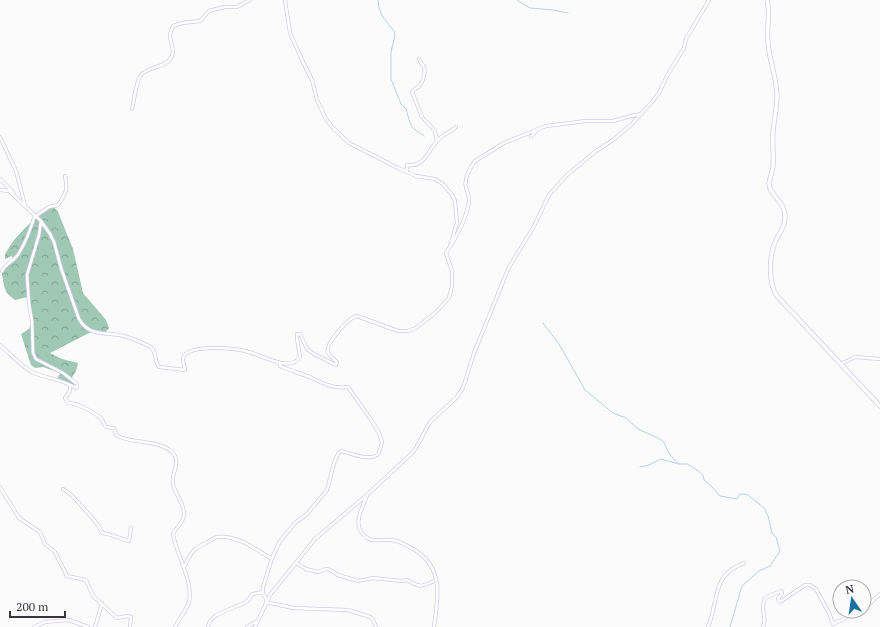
<svg xmlns="http://www.w3.org/2000/svg" width="880" height="627" font-family="'PT Serif',serif">
<style>
.forest{fill:url(#forest-crowns)}
.lines{fill:none;stroke-linecap:round;stroke-linejoin:round}
.stream{stroke:#b4d0ee;stroke-width:1}
.minor-casing{stroke:#d2caeb;stroke-width:4}
.major-casing{stroke:#d2caeb;stroke-width:5}
.minor{stroke:#fff;stroke-width:2.5}
.major{stroke:#fff;stroke-width:3.5}
</style>
<defs>
<pattern id="forest-crowns" width="20" height="18" patternUnits="userSpaceOnUse"><rect width="20" height="18" fill="#9fc8b5"/><path d="M2 6a3 3 0 1 1 6 0M12 15a3 3 0 1 1 6 0" fill="none" stroke="#83a395"/></pattern>
</defs>
<rect width="100%" height="100%" fill="#fbfbfb"/>
<path class="forest" d="M 54,207 L 58,212 L 73,249 L 83,293 L 106,320 L 109,328 L 104,334 L 91,332 L 50,353 L 62,359 L 78,363 L 76,371 L 71,379 L 77,384 L 75,388 L 57,379 L 60,373 L 43,367 L 35,368 L 31,365 L 21,334 L 29,329 L 31,323 L 28,297 L 15,300 C 4,292 4,287 2,273 L 13,259 L 12,256 L 5,259 L 5,254 L 14,240 L 24,229 L 42,212 Z"/>
<g class="lines">
<path class="stream" d="M 378,0 L 379,8 L 382,16 L 394,31 L 395,35 L 391,52 L 391,79 L 401,104 L 406,109 L 410,123 L 414,129 L 424,136
M 517,0 L 530,8 L 553,10 L 568,13
M 543,323 L 559,344 L 585,390 L 613,413 L 626,418 L 638,429 L 658,438 L 664,442 L 668,452 L 678,464
M 640,467 L 649,465 L 661,459 L 679,464 L 688,464 L 701,473 L 703,475 L 704,480 L 712,487 L 720,496 L 737,499 L 740,494 L 744,494 L 748,495 L 764,508 L 768,516 L 772,533 L 776,537 L 780,551 L 770,566 L 759,571 L 742,586 L 730,627"/>
<defs>
<path id="minor" d="M 285,0 L 290,33 L 302,60 L 312,80 L 317,100 L 326,119 L 333,128 L 349,143 L 398,168 L 416,176 L 435,179 L 443,184 L 452,195 L 455,201 L 457,223 L 450,246
M 419,59 C 420,62 423,65 424,67 C 426,72 423,82 419,86 C 417,88 414,89 412,92 L 422,117 L 435,131 L 437,141
M 132,109 C 134,101 136,81 141,75 C 149,66 167,68 172,56 C 175,50 170,42 170,35 C 170,32 172,29 173,26 L 182,23 L 200,21 L 209,11 L 224,7 L 237,7 L 250,0
M 0,137 L 16,171 L 25,205
M 531,137 L 537,130
M 407,172 L 407,165 C 426,168 429,147 440,138 C 445,133 450,133 456,127
M 0,179 L 12,191 L 14,195
M 0,190 L 9,191 L 41,221 L 50,234 L 54,242 L 61,268 L 79,319 C 90,338 106,331 124,336 C 134,339 143,343 151,347 C 157,353 154,361 159,367 L 185,370 C 185,366 181,360 184,356 C 192,344 236,348 249,352 C 262,355 290,373 300,357 L 297,339 L 297,334 L 300,334 L 307,349 L 314,354 L 336,365 L 337,362 C 334,359 329,356 328,352 C 325,344 349,317 357,316 L 398,331 L 408,331 L 416,328 L 435,313 L 449,298 L 452,286 L 452,271 L 446,253 C 456,238 466,220 469,202 C 470,197 467,192 466,187 C 464,179 470,168 475,161 L 504,143 L 546,126 L 586,121 L 613,121 L 631,116 L 641,114
M 36,216 L 49,207 L 58,205 C 66,193 68,191 65,176
M 2,271 C 6,263 15,261 19,253 C 26,242 31,228 35,215
M 0,345 C 11,354 21,367 34,373 C 49,379 62,379 76,388 L 77,387 L 77,384 L 63,373 L 36,359 L 33,353 L 32,321 L 29,304 L 27,275 L 39,235 L 41,221
M 841,364 L 855,357 L 880,359
M 70,385 L 70,391 L 65,398 L 68,403 C 77,403 94,412 101,418 C 103,421 104,424 106,427 L 114,428 L 116,435 C 129,445 171,438 176,459 C 178,467 171,475 173,484 C 175,495 189,509 182,521 C 179,526 175,529 173,534 C 176,553 194,583 189,602 C 186,611 179,619 175,627
M 0,487 L 19,518 L 40,532 L 45,544 L 55,552 L 67,576 L 86,580 L 93,596 L 117,618 L 128,616 L 131,617 L 130,627
M 63,489 C 74,495 79,504 88,513 C 94,520 99,524 102,533 C 112,534 120,539 129,541 L 131,528
M 367,495 C 362,509 351,526 366,537 C 372,543 384,539 392,540 C 401,541 407,546 415,550 C 444,568 438,598 434,627
M 298,564 L 306,569 L 318,572 L 326,569 L 330,570 L 338,575 L 358,581 L 373,578 L 402,581 L 407,580 C 420,588 422,587 436,580
M 184,567 C 191,553 191,550 206,543 C 210,541 213,538 217,537 C 236,534 257,550 272,559
M 267,600 L 263,594 L 263,587 L 272,558 L 280,541 L 296,522 L 306,515 L 327,490 L 334,463 L 339,452 L 341,451 C 349,453 371,462 378,454 C 380,451 381,446 382,442 L 379,433 L 372,421 L 348,387 C 334,389 324,384 312,378 C 302,374 292,371 282,367 L 280,366 L 280,363
M 266,602 L 293,608 L 348,610 L 370,617 L 373,620 L 376,627
M 864,609 L 880,594
M 34,627 L 45,622 L 69,620 L 88,627
M 95,627 L 102,603
M 208,627 C 209,612 237,609 247,601 C 250,599 250,596 253,594 L 263,592
M 247,627 L 257,621
M 255,627 L 270,595 L 315,539 L 367,495 L 411,454 L 416,448 L 430,422 L 456,398 L 463,388 L 474,353 L 509,267 L 533,228 L 549,195 L 567,175 L 596,151 L 613,140 L 632,124 L 651,103 L 659,93 L 667,76 L 684,48 L 686,39 L 709,0
M 708,627 C 719,601 711,575 744,563
M 763,627 C 768,617 759,611 765,598 L 781,591 L 782,593 L 778,599 L 780,602 L 805,585 L 810,585 L 816,589 L 829,613 L 833,624 L 860,611"/>
<path id="major" d="M 767,0 C 771,14 766,28 768,42 C 769,60 777,78 777,96 C 777,108 774,120 773,132 C 772,143 774,154 773,165 C 773,171 770,177 769,183 C 769,196 786,201 785,218 C 785,227 780,232 776,240 C 769,254 768,283 777,296 L 880,406"/>
</defs>
<use href="#minor" class="minor-casing"/>
<use href="#major" class="major-casing"/>
<use href="#minor" class="minor"/>
<use href="#major" class="major"/>
</g>
<g transform="translate(852 599) rotate(347)"><circle r="19" fill="#fbfbfb" stroke="#adabb1"/>
<path d="M0-3L7 15L0 10L-7 15Z" fill="#17709f"/>
<text y="-6" font-size="11" font-weight="bold" text-anchor="middle" fill="#383441">N</text>
</g>
<path d="M10 611v6h55v-6" fill="none" stroke="#383441" stroke-width="2"/>
<text x="16" y="611" font-size="12" fill="#383441" stroke="#fbfbfb" stroke-width="3" paint-order="stroke">200 m</text>
</svg>
